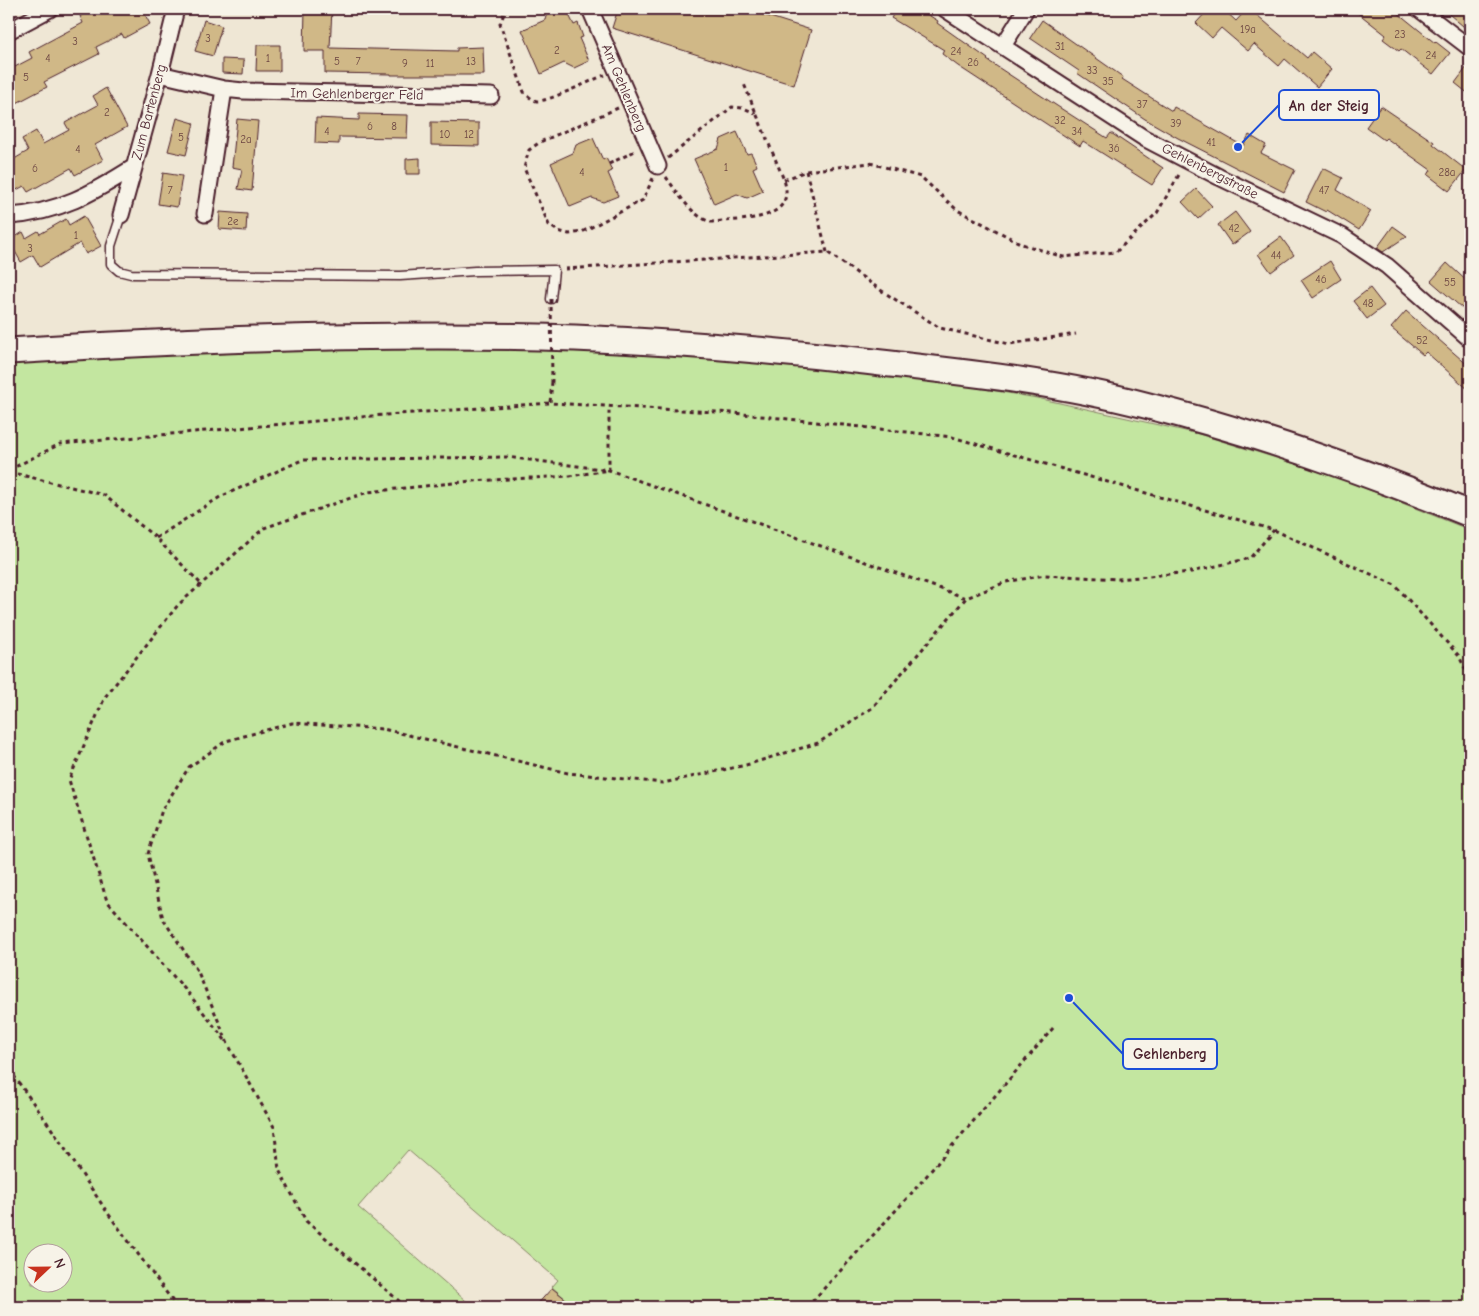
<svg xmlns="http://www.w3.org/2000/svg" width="1479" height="1316" font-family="'Comic Neue',sans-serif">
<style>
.green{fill:#c3e6a0;stroke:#868266;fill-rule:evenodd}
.building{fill:#d0b887;stroke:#4a1f2b}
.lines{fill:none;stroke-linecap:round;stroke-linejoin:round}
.service-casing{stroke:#4a1f2b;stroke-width:11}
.minor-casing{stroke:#4a1f2b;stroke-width:19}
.trunk-casing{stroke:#4a1f2b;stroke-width:29}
.path{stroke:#4a1f2b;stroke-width:3;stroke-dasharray:4 4;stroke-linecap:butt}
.service{stroke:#f7f3e8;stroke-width:8}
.minor{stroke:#f7f3e8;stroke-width:15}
.trunk{stroke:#f7f3e8;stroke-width:25}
.path-bridge{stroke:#4a1f2b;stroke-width:3;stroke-dasharray:4 4;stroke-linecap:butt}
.labels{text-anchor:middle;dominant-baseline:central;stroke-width:4;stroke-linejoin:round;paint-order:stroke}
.number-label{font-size:11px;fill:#6c4542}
.street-label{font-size:14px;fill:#4a1f2b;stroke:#f7f3e8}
.leader{fill:none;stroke:#1d4ed8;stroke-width:2}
.callout-dot{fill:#1d4ed8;stroke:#f7f3e8;stroke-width:2}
.callout{fill:#f7f3e8;stroke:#1d4ed8;stroke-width:2}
.callout-label{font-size:15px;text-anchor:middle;font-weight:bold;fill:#4a1f2b}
</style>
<rect width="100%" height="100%" fill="#efe7d5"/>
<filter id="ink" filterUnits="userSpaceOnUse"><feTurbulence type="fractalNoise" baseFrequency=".02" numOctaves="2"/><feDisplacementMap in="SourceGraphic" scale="10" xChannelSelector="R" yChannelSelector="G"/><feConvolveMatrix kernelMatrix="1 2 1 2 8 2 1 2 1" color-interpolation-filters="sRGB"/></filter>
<g filter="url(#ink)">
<path class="green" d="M 456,347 L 537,348 L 805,365 L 931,380 L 1037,398 L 1199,434 L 1337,477 L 1470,530 L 1470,1307 L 561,1307 L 567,1300 L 552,1287 L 558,1280 L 408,1150 L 358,1207 L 473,1307 L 9,1307 L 9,364 L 263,349 ZM 32,1254 L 62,1254 L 62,1284 L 32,1284 Z"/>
<path class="building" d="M 94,9 L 142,9 L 150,24 L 124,38 L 122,34 L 96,47 L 99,54 L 44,82 L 47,87 L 9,107 L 9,70 L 32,58 L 29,52 L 83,23 L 80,16 Z
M 305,9 L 332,9 L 330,48 L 457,51 L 457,48 L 483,47 L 484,75 L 391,75 L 391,74 L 325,73 L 325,51 L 304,51 Z
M 548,9 L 566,9 L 574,25 L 578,23 L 583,37 L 579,38 L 589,61 L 574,68 L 564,63 L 541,74 L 522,30 L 545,20 Z
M 618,9 L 745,9 L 811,30 L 794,85 L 612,28 Z
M 897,9 L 919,9 L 938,21 L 937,23 L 988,59 L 987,60 L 1057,106 L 1107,138 L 1111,133 L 1163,168 L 1152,185 L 1083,141 L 1080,146 L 958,66 L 942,54 L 944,50 L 891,18 Z
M 1209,9 L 1223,9 L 1236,21 L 1247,9 L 1250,9 L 1307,58 L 1312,52 L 1332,69 L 1317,87 L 1285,59 L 1279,66 L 1254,44 L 1248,51 L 1221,28 L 1212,38 L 1196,23 Z
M 1353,9 L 1393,9 L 1435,43 L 1436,42 L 1450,53 L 1433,74 L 1401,49 L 1399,51 L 1383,39 L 1386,35 Z
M 1443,9 L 1470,9 L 1470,32 Z
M 204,20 L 222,26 L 213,56 L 195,51 Z
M 1042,20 L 1123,77 L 1122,79 L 1172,111 L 1174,107 L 1243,146 L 1249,135 L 1266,145 L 1261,153 L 1295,170 L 1284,192 L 1178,138 L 1145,119 L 1077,73 L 1079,71 L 1030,38 Z
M 257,45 L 280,45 L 280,71 L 256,71 Z
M 222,59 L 244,60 L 243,74 L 222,73 Z
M 1470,63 L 1470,95 L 1455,83 Z
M 106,88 L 127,127 L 95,145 L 103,160 L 75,175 L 71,168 L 28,192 L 24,186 L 9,194 L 9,162 L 28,151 L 22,139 L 36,131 L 43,144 L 69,130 L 65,123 L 98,105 L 93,96 Z
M 1381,106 L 1434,142 L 1433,144 L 1466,170 L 1449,191 L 1428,175 L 1431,170 L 1386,138 L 1384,140 L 1366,127 Z
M 359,114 L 408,115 L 407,138 L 339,137 L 339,144 L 315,143 L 316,118 L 359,120 Z
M 177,118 L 194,123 L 186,155 L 168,151 Z
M 237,119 L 258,121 L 252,191 L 238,189 L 242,169 L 232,167 Z
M 431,122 L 479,123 L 479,146 L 431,145 Z
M 737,132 L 747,154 L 751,153 L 754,159 L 757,166 L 753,168 L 763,191 L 747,198 L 737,194 L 714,204 L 694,159 L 718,149 L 721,139 Z
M 593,138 L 603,160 L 606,158 L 609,164 L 612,171 L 608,173 L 618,196 L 603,202 L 592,198 L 570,207 L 551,163 L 573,153 L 576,145 Z
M 420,158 L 420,174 L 406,174 L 406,159 Z
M 1323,168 L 1343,178 L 1337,190 L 1371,211 L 1359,230 L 1327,210 L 1326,212 L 1306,202 Z
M 163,173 L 182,176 L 177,207 L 158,204 Z
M 1196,189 L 1212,206 L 1198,219 L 1182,202 Z
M 220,212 L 247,214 L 246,231 L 219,229 Z
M 1235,212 L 1250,232 L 1232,245 L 1218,225 Z
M 84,216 L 101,246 L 86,254 L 80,243 L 40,267 L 33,255 L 21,262 L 9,241 L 23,232 L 26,238 L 38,231 L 40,234 L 66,219 L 69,225 Z
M 1393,226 L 1407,236 L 1383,252 L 1377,248 Z
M 1281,237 L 1294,255 L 1271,272 L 1258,254 Z
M 1330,261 L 1341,279 L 1313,298 L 1301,280 Z
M 1447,263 L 1470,284 L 1470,315 L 1431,281 Z
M 1370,288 L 1384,306 L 1367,319 L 1353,301 Z
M 1406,311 L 1470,367 L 1470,391 L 1426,352 L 1423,355 L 1391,328 Z
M 552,1288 L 567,1300 L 561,1307 L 535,1307 Z"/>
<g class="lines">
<defs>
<path id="service" d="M 121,215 L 111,246 L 111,264 L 119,271 L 131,274 L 400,276 L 475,271 L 554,270 L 551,299"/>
<path id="minor" d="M 590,9 L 658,166
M 945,9 L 1144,138 L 1219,177 L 1342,236 L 1387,266 L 1470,339
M 1419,9 L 1470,48
M 9,31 L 50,9
M 1003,46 L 1026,9
M 160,74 L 224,89 L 243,91 L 491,96
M 205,214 L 224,89
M 121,215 L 160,74 L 176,9
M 9,216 C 58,213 93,193 134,167"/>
<path id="trunk" d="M 9,351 C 197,339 387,332 575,338 C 672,342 769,350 865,361 C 959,372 1054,381 1145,405 C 1256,433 1364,471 1470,514"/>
</defs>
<use href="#service" class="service-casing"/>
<use href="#minor" class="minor-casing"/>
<use href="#trunk" class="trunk-casing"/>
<path class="path" d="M 509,9 L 505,11 L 500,24 L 524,92 C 528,96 532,100 537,101 C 548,102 592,80 605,75
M 618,108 L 540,142 L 529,150 L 524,168 L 549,225 L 558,231 L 569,234 L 582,232 L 643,200 L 653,178
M 668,158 L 732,107 L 743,108 L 756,113
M 609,164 L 635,151
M 806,171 L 827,252
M 666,177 C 678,193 691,216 711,222 C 738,219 798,223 784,180 L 744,84
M 784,180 L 806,171 L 870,163 L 921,177 L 957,210 L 1022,244 L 1063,257 L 1116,252 L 1157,213 L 1180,173
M 565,269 L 827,252 L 882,291 L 940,328 L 1009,344 L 1076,334
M 552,382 L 550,403 L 734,413 L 952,437 L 1274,530 L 1395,585 L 1459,656 L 1470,679
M 9,470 L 60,444 L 372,416 L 550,403
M 9,472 L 104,495 L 156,538 L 201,584
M 156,538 L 220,497 L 302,460 L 507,457 L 609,470 L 966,598
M 225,1040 L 189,994 L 107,901 L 69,780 L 105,697 L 178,605 L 264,528 L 368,492 L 472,481 L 570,476 L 609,470 L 609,407
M 9,1069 L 49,1125 L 107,1212 L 177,1307
M 406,1307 L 306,1221 L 279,1170 L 274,1127 L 228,1044 L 198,972 L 163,919 L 148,854 L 162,810 L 189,767 L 226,741 L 292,723 L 383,729 L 568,773 L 663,783 L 746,765 L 818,743 L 872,708 L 966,598 L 1006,582 L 1045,575 L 1118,579 L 1191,572 L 1250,558 L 1274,530
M 807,1307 L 910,1195 L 1054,1027"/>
<use href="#service" class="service"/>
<use href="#minor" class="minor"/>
<use href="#trunk" class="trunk"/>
<path class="path-bridge" d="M 551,299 L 552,382"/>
</g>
</g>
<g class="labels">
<g class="number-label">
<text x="1248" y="29">19a</text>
<text x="1400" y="34">23</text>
<text x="208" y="38">3</text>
<text x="75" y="41">3</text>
<text x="1060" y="46">31</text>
<text x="557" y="50">2</text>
<text x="956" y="51">24</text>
<text x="1431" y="55">24</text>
<text x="48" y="58">4</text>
<text x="268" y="58">1</text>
<text x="337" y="61">5</text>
<text x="358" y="61">7</text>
<text x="471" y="61">13</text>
<text x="973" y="62">26</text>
<text x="405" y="63">9</text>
<text x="430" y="63">11</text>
<text x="1092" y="70">33</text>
<text x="26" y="77">5</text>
<text x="1108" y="81">35</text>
<text x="1142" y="104">37</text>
<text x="107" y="112">2</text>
<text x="1060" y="120">32</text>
<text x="1176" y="123">39</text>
<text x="370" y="126">6</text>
<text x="394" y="126">8</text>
<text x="327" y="131">4</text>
<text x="1077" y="131">34</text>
<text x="445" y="134">10</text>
<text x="469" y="134">12</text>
<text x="181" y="137">5</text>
<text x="246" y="139">2a</text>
<text x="1211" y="142">41</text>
<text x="1114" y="148">36</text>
<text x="78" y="149">4</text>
<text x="726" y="167">1</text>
<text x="35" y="168">6</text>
<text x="582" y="172">4</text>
<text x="1447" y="172">28a</text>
<text x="170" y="190">7</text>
<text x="1324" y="190">47</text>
<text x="233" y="221">2e</text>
<text x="1234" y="228">42</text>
<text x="76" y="235">1</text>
<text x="30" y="248">3</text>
<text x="1276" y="255">44</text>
<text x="1321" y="279">46</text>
<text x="1450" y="282">55</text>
<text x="1368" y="303">48</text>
<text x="1422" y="340">52</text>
</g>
<g class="street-label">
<text transform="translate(624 88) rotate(67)">Am Gehlenberg</text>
<text transform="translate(357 94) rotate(1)">Im Gehlenberger Feld</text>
<text transform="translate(149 112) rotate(-75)">Zum Bartenberg</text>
<text transform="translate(1210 171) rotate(27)">Gehlenbergstraße</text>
</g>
</g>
<path class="leader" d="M1238 147L1279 105M1069 998L1123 1054"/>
<g class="callout-dot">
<circle cx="1238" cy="147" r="5"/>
<circle cx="1069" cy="998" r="5"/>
</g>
<g class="callout">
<rect x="1279" y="90" width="100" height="30" rx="5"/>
<rect x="1123" y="1039" width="94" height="30" rx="5"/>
</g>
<g class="callout-label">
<text x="1329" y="111">An der Steig</text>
<text x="1170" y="1059">Gehlenberg</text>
</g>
<rect width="1479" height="1316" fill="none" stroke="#f7f3e8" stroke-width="30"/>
<rect x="15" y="15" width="1449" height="1286" fill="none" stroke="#4a1f2b" stroke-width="2" filter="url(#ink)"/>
<g transform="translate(48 1268) rotate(68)"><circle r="24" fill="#f7f3e8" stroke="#b29e9c"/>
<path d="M0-4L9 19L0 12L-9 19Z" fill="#c8321e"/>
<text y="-8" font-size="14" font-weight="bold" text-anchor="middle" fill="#4a1f2b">N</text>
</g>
</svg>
